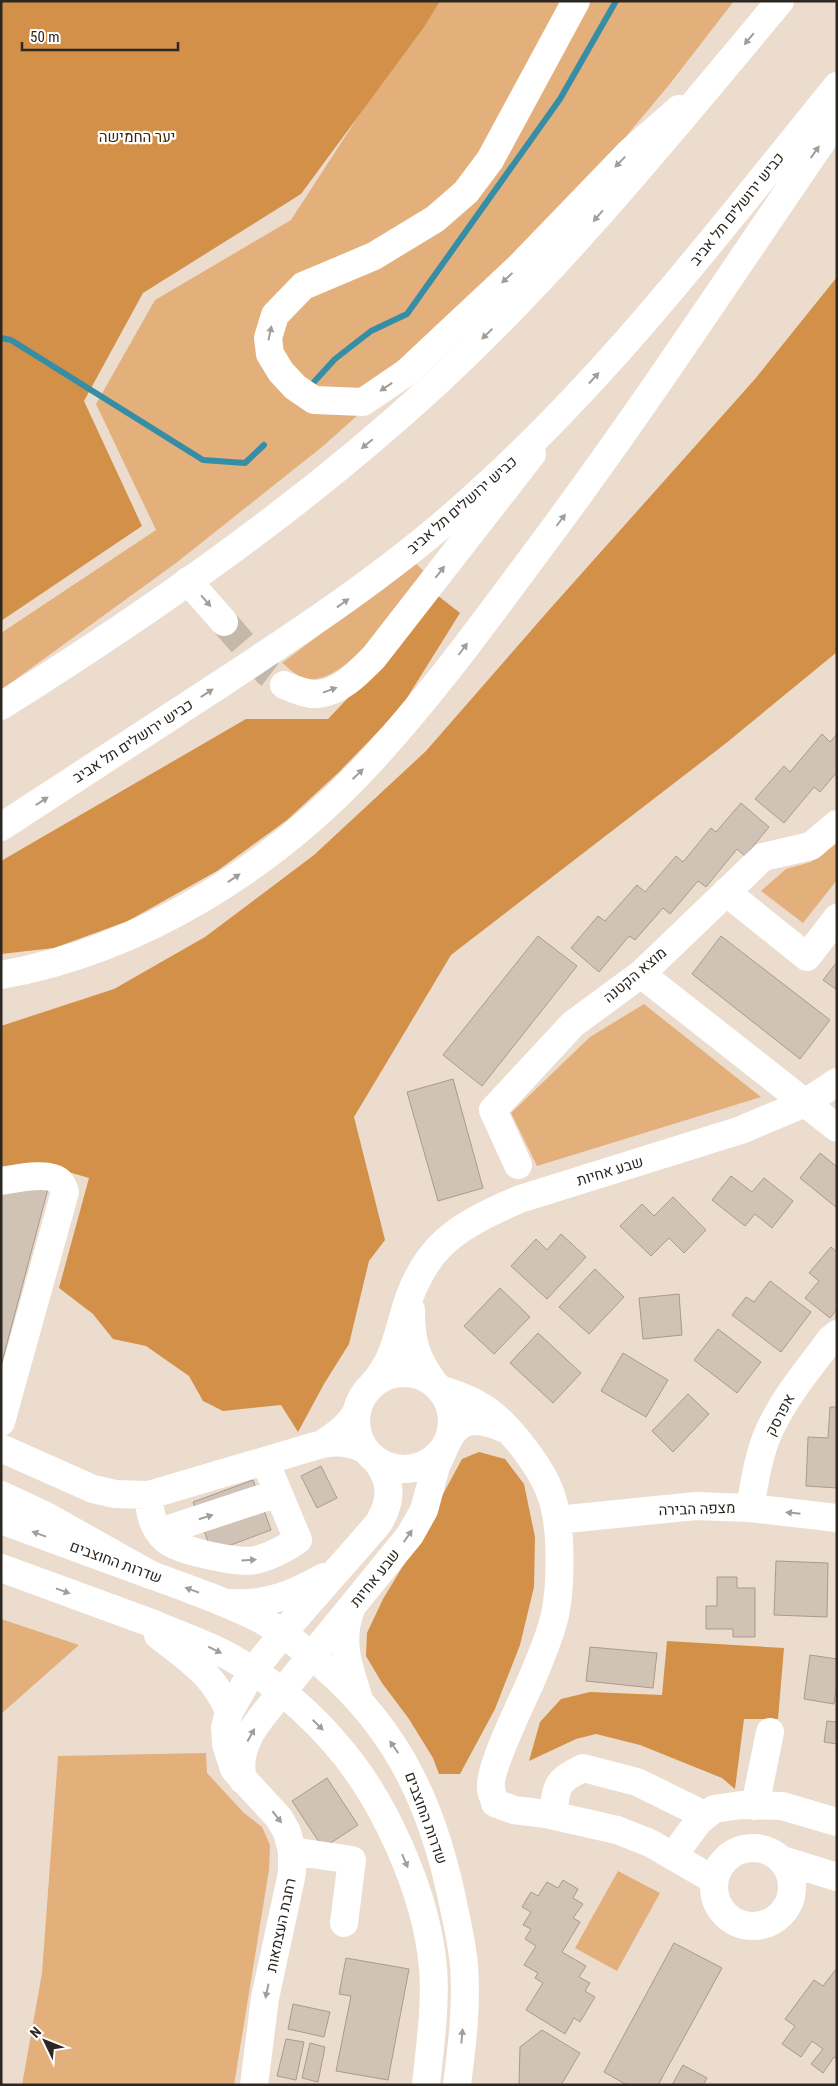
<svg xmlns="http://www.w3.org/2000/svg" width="838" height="2086" font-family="'Roboto Condensed',Heebo,sans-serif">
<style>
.green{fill:#e3b07c}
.forest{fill:#d39048}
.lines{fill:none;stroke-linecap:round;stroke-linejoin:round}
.stream{stroke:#368da6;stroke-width:6}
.building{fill:#d0c2b4;stroke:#a89a8d}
.minor-tunnel{stroke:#c5b8ab;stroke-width:28;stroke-dasharray:28 14;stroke-linecap:butt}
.minor{stroke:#fff;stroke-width:28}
.major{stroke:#fff;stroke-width:28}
.highway{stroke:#fff;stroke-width:28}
.oneway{fill:#a09e9b}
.labels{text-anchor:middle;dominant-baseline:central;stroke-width:4.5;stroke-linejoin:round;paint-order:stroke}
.park-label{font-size:15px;fill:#412606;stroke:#fff}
.street-label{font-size:15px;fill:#2c2721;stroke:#fff}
</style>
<rect width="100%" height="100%" fill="#ebdcce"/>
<path class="green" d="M 433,1 L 734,1 L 669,85 L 567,207 L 439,343 L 322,447 L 176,563 L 1,690 L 1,633 L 156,530 L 96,404 L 155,300 L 291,220 Z
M 415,563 L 426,573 C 404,600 341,695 301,677 C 294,674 288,667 282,663 Z
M 837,842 L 837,880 L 803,923 L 761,891 L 786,869 L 811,862 Z
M 644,1004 L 761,1097 L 537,1166 L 511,1113 L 590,1037 Z
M 1,1619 L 79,1645 L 1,1714 Z
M 206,1753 L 207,1773 L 244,1813 L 262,1827 L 270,1845 L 269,1870 L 234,2085 L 22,2085 L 42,1973 L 58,1756 Z
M 618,1871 L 660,1893 L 617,1971 L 575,1948 Z"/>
<path class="forest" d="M 1,1 L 440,1 L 424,27 L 301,194 L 143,293 L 84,401 L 142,526 L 1,621 Z
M 837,277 L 837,652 L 725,744 L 451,955 L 354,1117 L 385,1240 L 369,1261 L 349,1344 L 324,1384 L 298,1432 L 281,1405 L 223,1411 L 203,1401 L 189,1376 L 146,1346 L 113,1339 L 93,1314 L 59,1288 L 89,1178 L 48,1166 L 1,1172 L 1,1026 L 114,989 L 205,937 L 314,855 L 426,751 L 549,610 L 755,379 Z
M 437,595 L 460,613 L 400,709 L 339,772 L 287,820 L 217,871 L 128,921 L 54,948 L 1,954 L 1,861 L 246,719 L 328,719 L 382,662 Z
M 479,1452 L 505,1459 L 524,1484 L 535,1537 L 534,1587 L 520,1645 L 495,1709 L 460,1774 L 439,1774 L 433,1758 L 409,1719 L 382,1683 L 366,1656 L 367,1633 L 383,1599 L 415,1546 L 462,1459 Z
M 667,1641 L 784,1648 L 778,1719 L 744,1719 L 735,1789 L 722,1778 L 640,1745 L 596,1734 L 576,1739 L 529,1761 L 540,1722 L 561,1699 L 590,1692 L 662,1695 Z"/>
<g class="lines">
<path class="stream" d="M 1,338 L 11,340 L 203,460 L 245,463 L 264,445
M 313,383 L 335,359 L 371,331 L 407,314 L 560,99 L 616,1"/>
</g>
<path class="building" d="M 822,734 L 830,742 L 837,734 L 837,772 L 820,792 L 814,787 L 784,823 L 755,799 L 784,766 L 790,772 Z
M 741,803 L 769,827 L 745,856 L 737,849 L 706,887 L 698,881 L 670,914 L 663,908 L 635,940 L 629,936 L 599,972 L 571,948 L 598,916 L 605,921 L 637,885 L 645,892 L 676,856 L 683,862 L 711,828 L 716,832 Z
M 538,936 L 577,966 L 482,1086 L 443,1055 Z
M 721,936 L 830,1020 L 800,1059 L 692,974 Z
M 837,962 L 837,990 L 823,980 Z
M 453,1079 L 483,1188 L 438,1201 L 407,1092 Z
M 820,1153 L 837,1167 L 837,1208 L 800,1178 Z
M 731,1176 L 752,1192 L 764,1178 L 793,1201 L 772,1228 L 755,1214 L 745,1226 L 712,1200 Z
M 49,1185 L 1,1366 L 1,1193 Z
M 673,1197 L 706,1230 L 684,1253 L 669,1238 L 651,1256 L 620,1226 L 642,1204 L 654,1216 Z
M 561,1234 L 586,1257 L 547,1299 L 511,1266 L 536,1239 L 547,1250 Z
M 831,1247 L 837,1252 L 837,1309 L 830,1318 L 805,1298 L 819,1281 L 809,1273 Z
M 595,1269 L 624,1297 L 589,1334 L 559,1307 Z
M 770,1281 L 811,1312 L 781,1352 L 732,1315 L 746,1297 L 754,1302 Z
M 500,1288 L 530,1317 L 494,1354 L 464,1326 Z
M 679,1294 L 682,1335 L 643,1339 L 639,1298 Z
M 718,1329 L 761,1362 L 737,1393 L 694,1360 Z
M 538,1333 L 581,1373 L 553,1403 L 510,1363 Z
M 623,1353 L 668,1380 L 646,1417 L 601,1391 Z
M 688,1394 L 709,1414 L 673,1452 L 652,1431 Z
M 830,1407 L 837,1407 L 837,1488 L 806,1486 L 808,1437 L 828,1438 Z
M 321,1466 L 337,1498 L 317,1508 L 301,1476 Z
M 253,1480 L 271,1530 L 212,1552 L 193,1502 Z
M 776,1561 L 828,1563 L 827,1617 L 774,1615 Z
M 717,1577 L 737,1577 L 737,1588 L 755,1588 L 755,1637 L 733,1637 L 733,1629 L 706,1629 L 706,1606 L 717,1606 Z
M 590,1647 L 657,1653 L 653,1688 L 586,1681 Z
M 810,1655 L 837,1659 L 837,1682 L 834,1704 L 804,1699 Z
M 827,1721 L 837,1722 L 837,1744 L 824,1742 Z
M 327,1778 L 358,1825 L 323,1848 L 292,1801 Z
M 563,1880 L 578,1889 L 573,1898 L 583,1904 L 573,1918 L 580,1922 L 562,1952 L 586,1966 L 579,1977 L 590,1983 L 585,1991 L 595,1997 L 580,2022 L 574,2018 L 565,2034 L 526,2010 L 543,1983 L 535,1978 L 538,1973 L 524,1965 L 536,1946 L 525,1939 L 531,1929 L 523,1925 L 531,1912 L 522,1907 L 531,1892 L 538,1896 L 547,1882 L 558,1888 Z
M 674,1943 L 722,1968 L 658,2085 L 627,2085 L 604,2072 Z
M 346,1958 L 409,1969 L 388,2080 L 336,2071 L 351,1996 L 339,1994 Z
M 837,1968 L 837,2059 L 834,2057 L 823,2073 L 811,2064 L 823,2049 L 812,2041 L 801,2057 L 782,2044 L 795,2026 L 785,2019 L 814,1980 L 823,1986 Z
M 293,2004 L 330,2012 L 324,2037 L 288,2029 Z
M 542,2030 L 580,2053 L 561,2085 L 519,2085 L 520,2047 Z
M 286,2039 L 304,2042 L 296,2080 L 277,2076 Z
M 310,2043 L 325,2047 L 318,2082 L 302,2078 Z
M 683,2065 L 707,2078 L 703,2085 L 672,2085 Z"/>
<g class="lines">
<path class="minor-tunnel" d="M 224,622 L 268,673 L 284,685"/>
<path class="minor" d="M 576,1 L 490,160 L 466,192 L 435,219 L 374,256 L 303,286 L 275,315 L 268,338 L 270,354 L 281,372 L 295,387 L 314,400 L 363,402 L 407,372 L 520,266 L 630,152 L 679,109
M 188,581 L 224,622
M 284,685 C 294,689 307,695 318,694 C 341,692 359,672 374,657 L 532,454
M 726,892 L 807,957 L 837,918
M 641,974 L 837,1128
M 518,1165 L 493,1110 L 573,1024 L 641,974 L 763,857 L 811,846 L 837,824
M 1,1181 C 15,1179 49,1171 60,1182 C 62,1184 64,1189 65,1192 L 1,1422
M 440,1389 C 454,1394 469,1398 482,1407 C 497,1416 509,1430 520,1443 C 533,1460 546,1478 552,1498 C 562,1527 561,1585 555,1615 C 551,1633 543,1652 536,1669 C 527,1693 488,1767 491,1788 C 491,1793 494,1798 495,1803 L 514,1810 L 546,1814 L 617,1830 L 650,1843 L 714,1880
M 451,1435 C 463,1415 484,1420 503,1428
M 322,1444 C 336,1435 349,1426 357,1411
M 1,1448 L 93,1489 L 115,1494 L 149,1495 L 322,1444 C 337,1441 350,1442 364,1449
M 149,1495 C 149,1511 153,1529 166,1540 C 179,1551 240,1564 256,1560 C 271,1556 285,1549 298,1540 L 265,1461
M 750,1508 C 755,1480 759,1449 773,1423 C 788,1393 810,1367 830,1340 L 837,1334
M 557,1520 L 696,1506 L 750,1508 L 837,1518
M 160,1532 L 278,1493
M 252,1672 L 229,1712 L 225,1728 L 226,1744 L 234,1769 L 279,1818 L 287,1832 L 292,1851 L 292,1873 L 265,1998 L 254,2085
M 243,1780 C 234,1744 261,1718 282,1692
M 755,1806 L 770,1732
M 553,1815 C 557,1785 555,1782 583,1768 L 637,1782 L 696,1811 L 698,1822
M714 1887a39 39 0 1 1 78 0a39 39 0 1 1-78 0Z
M 292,1851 L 352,1860 L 344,1923
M 673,1856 L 698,1822 L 714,1809 L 741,1805 L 782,1806 L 837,1822
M 782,1860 L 837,1877"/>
<path class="major" d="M 411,1310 C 411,1341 415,1357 434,1383
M356 1421a48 48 0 1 1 96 0a48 48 0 1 1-96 0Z
M 372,1385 C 392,1363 396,1342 404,1314 C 423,1245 458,1226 520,1199 L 741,1130 L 805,1103 L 837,1082
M 1,1520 C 51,1538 101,1557 151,1575 C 187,1588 224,1601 258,1618 C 276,1627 292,1640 308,1653 C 390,1718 429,1793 451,1894 C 456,1918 462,1942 464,1966 C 467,2006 462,2046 457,2085
M 1,1568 C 52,1587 103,1605 154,1624 C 179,1635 206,1644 230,1657 C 269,1679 306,1709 335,1743 C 384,1798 427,1894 433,1968 C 436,2007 430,2046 426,2085
M 230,1603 C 267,1605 292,1595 324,1577
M 351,1609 C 339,1640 348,1666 358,1696
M 158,1635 C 188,1659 215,1675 229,1712
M 252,1672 L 299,1614 L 378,1524 C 391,1503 393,1483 378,1463
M 282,1692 L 410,1535 L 424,1510 L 436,1466 L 444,1449"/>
<path class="highway" d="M 1,706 C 152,611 300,508 432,387 C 559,270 669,134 780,1
M 1,827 C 74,780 146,732 219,685 C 301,631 383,577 457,512 C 601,387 717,234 837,86
M 1,975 C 142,950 273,867 369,763 C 432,695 486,620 541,546 C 645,407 739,262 837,120
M 1,1495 L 46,1516 L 151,1575"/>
</g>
<defs><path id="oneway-solid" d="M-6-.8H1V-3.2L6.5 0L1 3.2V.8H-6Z" transform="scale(1.25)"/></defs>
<g class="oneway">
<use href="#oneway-solid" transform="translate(749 39) rotate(130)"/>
<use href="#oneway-solid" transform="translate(815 152) rotate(-55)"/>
<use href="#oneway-solid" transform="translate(620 162) rotate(134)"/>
<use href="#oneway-solid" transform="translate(598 216) rotate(131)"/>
<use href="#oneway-solid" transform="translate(507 278) rotate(137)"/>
<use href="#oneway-solid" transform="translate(270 333) rotate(-78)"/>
<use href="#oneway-solid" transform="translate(487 334) rotate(136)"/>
<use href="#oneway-solid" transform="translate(594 378) rotate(-47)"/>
<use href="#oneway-solid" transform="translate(386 387) rotate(146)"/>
<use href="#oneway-solid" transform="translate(367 444) rotate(140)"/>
<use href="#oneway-solid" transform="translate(561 520) rotate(-53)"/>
<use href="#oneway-solid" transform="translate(440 572) rotate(-52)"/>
<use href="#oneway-solid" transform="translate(206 601) rotate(49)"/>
<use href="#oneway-solid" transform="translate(343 603) rotate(-36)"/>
<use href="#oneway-solid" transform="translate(463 649) rotate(-53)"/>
<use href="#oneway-solid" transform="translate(330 690) rotate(-20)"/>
<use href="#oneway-solid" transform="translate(207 693) rotate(-33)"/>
<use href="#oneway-solid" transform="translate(358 774) rotate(-44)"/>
<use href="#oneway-solid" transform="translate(42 801) rotate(-33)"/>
<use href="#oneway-solid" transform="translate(234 878) rotate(-34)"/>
<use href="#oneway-solid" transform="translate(793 1513) rotate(-174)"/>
<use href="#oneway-solid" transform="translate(206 1517) rotate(-18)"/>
<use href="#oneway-solid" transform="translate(39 1534) rotate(-160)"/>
<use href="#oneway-solid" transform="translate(408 1536) rotate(-55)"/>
<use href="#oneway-solid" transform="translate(249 1560) rotate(-4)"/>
<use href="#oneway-solid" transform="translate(192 1590) rotate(-160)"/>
<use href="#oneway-solid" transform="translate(63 1591) rotate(20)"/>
<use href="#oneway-solid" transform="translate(215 1650) rotate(26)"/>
<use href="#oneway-solid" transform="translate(318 1725) rotate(45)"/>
<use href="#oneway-solid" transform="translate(251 1735) rotate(-61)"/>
<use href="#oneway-solid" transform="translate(394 1747) rotate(-125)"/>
<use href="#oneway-solid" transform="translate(277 1817) rotate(52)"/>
<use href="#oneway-solid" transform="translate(405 1861) rotate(67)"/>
<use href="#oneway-solid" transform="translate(267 1991) rotate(102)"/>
<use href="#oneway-solid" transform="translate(462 2036) rotate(-85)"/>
</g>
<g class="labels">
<g class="park-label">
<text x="137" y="137">יער החמישה</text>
</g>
<g class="street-label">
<text transform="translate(737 209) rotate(-51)">כביש ירושלים תל אביב</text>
<text transform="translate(462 505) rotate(-41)">כביש ירושלים תל אביב</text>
<text transform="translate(133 741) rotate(-33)">כביש ירושלים תל אביב</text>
<text transform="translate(635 975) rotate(-40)">מוצא הקטנה</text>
<text transform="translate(610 1171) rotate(-17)">שבע אחיות</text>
<text transform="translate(780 1415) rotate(-62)">אפרסק</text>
<text transform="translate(697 1509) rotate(-2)">מצפה הבירה</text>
<text transform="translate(116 1562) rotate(20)">שדרות החוצבים</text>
<text transform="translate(375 1578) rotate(-51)">שבע אחיות</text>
<text transform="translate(426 1818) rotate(70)">שדרות החוצבים</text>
<text transform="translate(281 1925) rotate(-78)">רחבת העצמאות</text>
</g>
</g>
<rect width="838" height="2086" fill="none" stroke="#2c2721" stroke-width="5"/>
<g transform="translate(45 2041) rotate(313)" stroke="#ffffff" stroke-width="4" paint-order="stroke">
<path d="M0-4L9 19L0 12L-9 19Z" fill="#2c2721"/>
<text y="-8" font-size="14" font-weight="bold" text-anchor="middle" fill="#2c2721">N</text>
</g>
<path d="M22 42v8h156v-8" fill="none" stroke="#2c2721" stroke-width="2.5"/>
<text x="30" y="42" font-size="15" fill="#2c2721" stroke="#ffffff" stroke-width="4" paint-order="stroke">50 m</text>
</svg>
